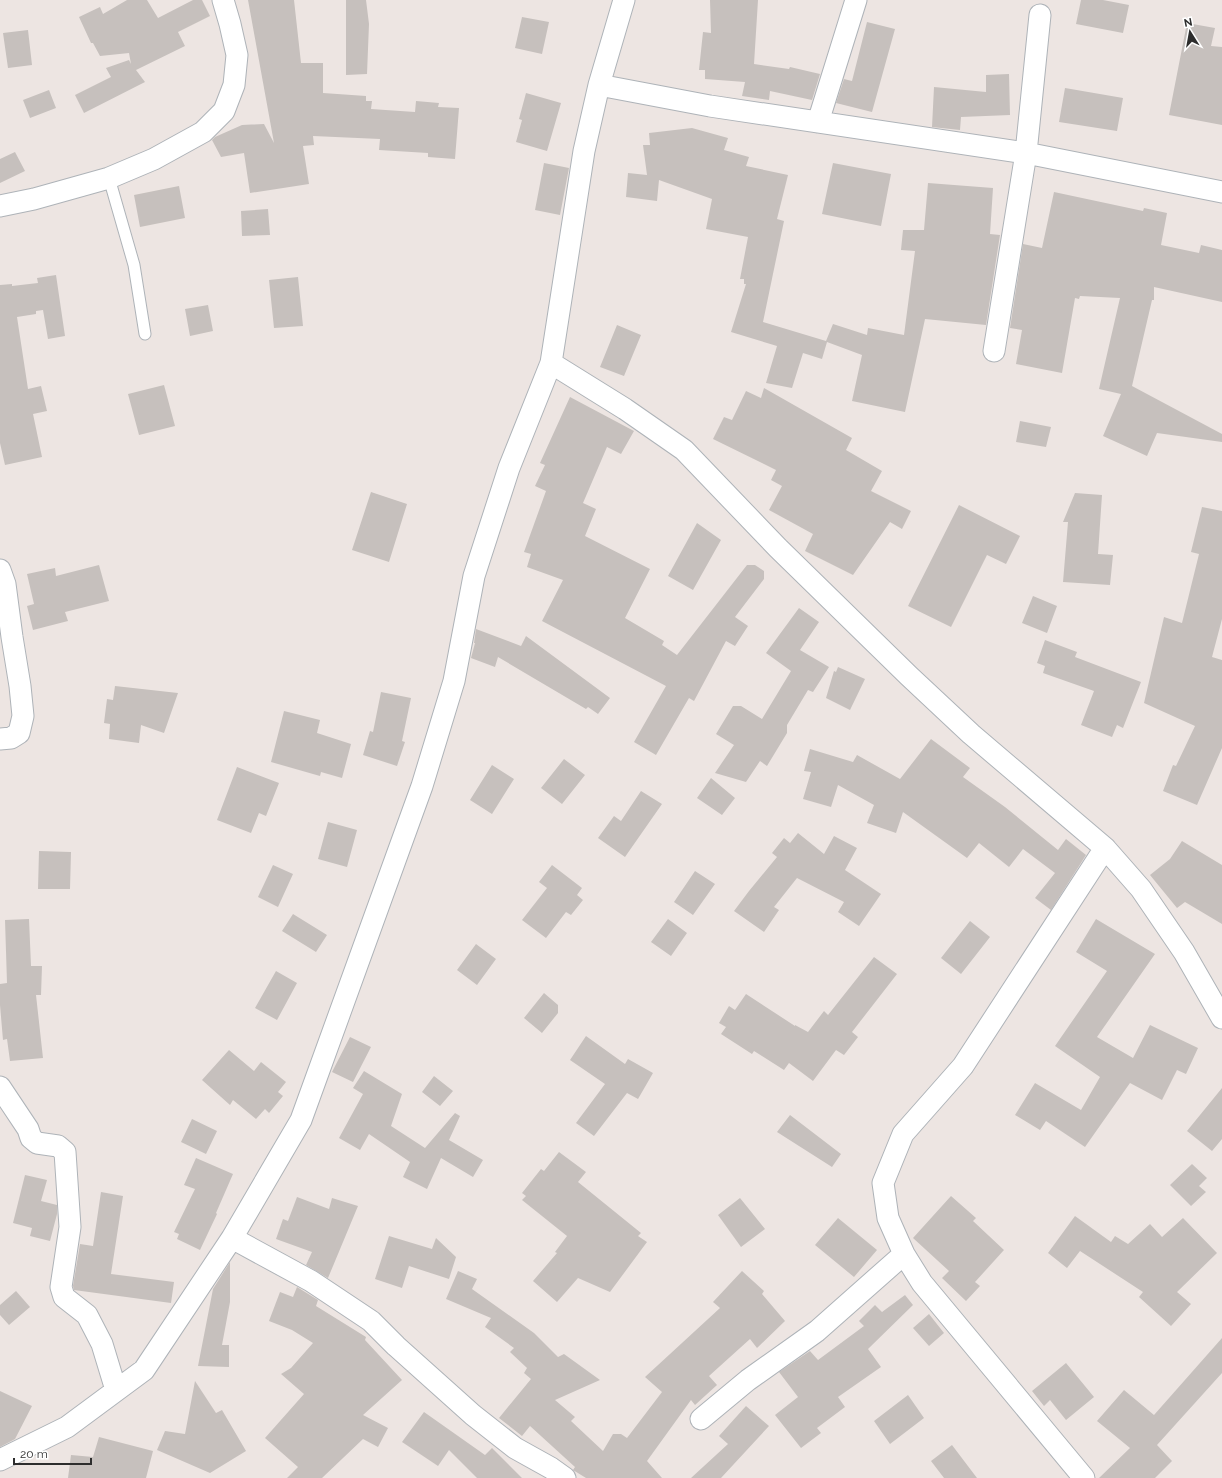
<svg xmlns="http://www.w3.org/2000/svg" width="1222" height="1478" font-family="Raleway,sans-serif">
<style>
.building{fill:#c6c0bd}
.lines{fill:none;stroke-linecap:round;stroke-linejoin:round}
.lane-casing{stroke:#aeb3b8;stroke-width:13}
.street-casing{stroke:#aeb3b8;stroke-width:23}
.lane{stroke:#fff;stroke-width:11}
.street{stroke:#fff;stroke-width:21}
</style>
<rect width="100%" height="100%" fill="#ede5e2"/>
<path class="building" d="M 127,0 L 147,0 L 158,18 L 193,0 L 202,0 L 210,16 L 178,32 L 185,46 L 136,70 L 145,82 L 84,113 L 75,95 L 111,77 L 106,68 L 129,60 L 131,64 L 129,53 L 100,56 L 93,43 L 91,43 L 79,17 L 100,7 L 103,14 Z
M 248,0 L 294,0 L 301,63 L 323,63 L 323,93 L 366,96 L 366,101 L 372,101 L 371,109 L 415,112 L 416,101 L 439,103 L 438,107 L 459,108 L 455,159 L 428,157 L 428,153 L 379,150 L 380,139 L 313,136 L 314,145 L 303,146 L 309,184 L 250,193 L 244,153 L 221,157 L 212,140 L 215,137 L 242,125 L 264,124 L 274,143 Z
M 346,0 L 366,0 L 369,24 L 367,74 L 346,75 Z
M 710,0 L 758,0 L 754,64 L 789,69 L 790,67 L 820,74 L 812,100 L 770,91 L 769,100 L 742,96 L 745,82 L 705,79 L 705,70 L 699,70 L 703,32 L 711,33 Z
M 1081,0 L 1103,0 L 1129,5 L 1123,33 L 1076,24 Z
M 522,17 L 549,22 L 542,54 L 515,48 Z
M 867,22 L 895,29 L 872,112 L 836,103 L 844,79 L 852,81 Z
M 1187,23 L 1215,28 L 1211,46 L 1222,47 L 1222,125 L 1169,115 Z
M 28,30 L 32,65 L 8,68 L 3,33 Z
M 1009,74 L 1010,115 L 961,117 L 960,130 L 932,127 L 934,87 L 986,92 L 986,75 Z
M 1065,88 L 1123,98 L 1117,131 L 1059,122 Z
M 49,90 L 56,108 L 30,118 L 23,100 Z
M 526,93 L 561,103 L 547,151 L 516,142 L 522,120 L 519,119 Z
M 692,128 L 728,138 L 724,150 L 749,157 L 746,166 L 788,175 L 777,219 L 784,221 L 763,322 L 826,341 L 833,324 L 867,335 L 868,328 L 904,335 L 915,251 L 901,250 L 903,230 L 924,230 L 928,183 L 993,188 L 990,234 L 1000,235 L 986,325 L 925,319 L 905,412 L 852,401 L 862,355 L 827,342 L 822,359 L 803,353 L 792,388 L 766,383 L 777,346 L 731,332 L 746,284 L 744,284 L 744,279 L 740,279 L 748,237 L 706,229 L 712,199 L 659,180 L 657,201 L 626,197 L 628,173 L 647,175 L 643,145 L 650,145 L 649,133 Z
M 15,152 L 25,171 L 0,183 L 0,159 Z
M 544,163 L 569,168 L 560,215 L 535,210 Z
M 833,163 L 891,174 L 881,226 L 822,214 Z
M 179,186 L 185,218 L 140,227 L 134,195 Z
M 1054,192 L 1143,211 L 1144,208 L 1167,213 L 1161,245 L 1199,253 L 1201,245 L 1222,250 L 1222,302 L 1154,287 L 1154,300 L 1152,300 L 1132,386 L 1222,434 L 1222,442 L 1157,433 L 1147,456 L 1103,436 L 1121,394 L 1099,389 L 1120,298 L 1080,296 L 1079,299 L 1075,298 L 1062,373 L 1016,364 L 1022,330 L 1010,328 L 1023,244 L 1042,248 Z
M 268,209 L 270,235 L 242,236 L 241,211 Z
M 56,275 L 65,336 L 48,339 L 43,310 L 36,311 L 36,314 L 17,317 L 28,389 L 41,386 L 47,411 L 33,414 L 42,457 L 5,465 L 0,443 L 0,285 L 12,284 L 12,286 L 38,283 L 37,278 Z
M 298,277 L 303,326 L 274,328 L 269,280 Z
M 208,305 L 213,331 L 190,336 L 185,309 Z
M 617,325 L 641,335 L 624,376 L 600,367 Z
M 164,385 L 175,426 L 139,435 L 128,394 Z
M 764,388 L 852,438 L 846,450 L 882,471 L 871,491 L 911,511 L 902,529 L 890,522 L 853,575 L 805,551 L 813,534 L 769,510 L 782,486 L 771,480 L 776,470 L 713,439 L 724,417 L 732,420 L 746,391 L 761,398 Z
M 570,397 L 634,431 L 621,454 L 607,447 L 583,503 L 596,509 L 585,536 L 650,569 L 625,618 L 664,641 L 662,645 L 677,655 L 747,565 L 755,565 L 764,571 L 764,579 L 735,617 L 748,626 L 735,646 L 726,641 L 694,701 L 689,698 L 656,755 L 634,742 L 666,686 L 542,621 L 563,580 L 527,567 L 531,554 L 524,552 L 546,491 L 535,486 L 545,465 L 540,463 Z
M 1020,421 L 1051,427 L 1046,447 L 1016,442 Z
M 371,492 L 407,504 L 389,562 L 352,550 Z
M 1075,493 L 1102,495 L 1098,554 L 1113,555 L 1110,585 L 1063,582 L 1068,522 L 1063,522 Z
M 959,505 L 1020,536 L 1006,564 L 987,555 L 951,627 L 908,606 Z
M 1202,507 L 1222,511 L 1222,619 L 1212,657 L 1222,660 L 1222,748 L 1197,805 L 1163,791 L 1173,765 L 1176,766 L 1195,726 L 1144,703 L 1164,617 L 1182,623 L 1199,554 L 1191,552 Z
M 697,523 L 721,540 L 693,590 L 668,576 Z
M 99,565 L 109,601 L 65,612 L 68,621 L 33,630 L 27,606 L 34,604 L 27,574 L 55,568 L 56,576 Z
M 1033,596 L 1057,606 L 1047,633 L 1022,623 Z
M 799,608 L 819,622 L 800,650 L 829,667 L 813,692 L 808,690 L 787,725 L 787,733 L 767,766 L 760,761 L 746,782 L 715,773 L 734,745 L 716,734 L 733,706 L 741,706 L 762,719 L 791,671 L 766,653 Z
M 476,629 L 521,646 L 526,636 L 610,698 L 598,714 L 588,707 L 586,709 L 498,657 L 495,667 L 471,658 L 475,643 L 474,643 Z
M 1045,640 L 1077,652 L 1075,657 L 1141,682 L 1123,728 L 1117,725 L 1112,737 L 1081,725 L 1094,691 L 1043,673 L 1045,666 L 1037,663 Z
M 838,667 L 865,679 L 850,710 L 826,698 L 834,671 L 836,672 Z
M 115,686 L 178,693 L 164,733 L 141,725 L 139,743 L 109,739 L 110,724 L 104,723 L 107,699 L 113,700 Z
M 381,692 L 411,698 L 402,741 L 405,742 L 397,766 L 363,755 L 370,731 L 373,732 Z
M 284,711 L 320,720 L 317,733 L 351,744 L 342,778 L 321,772 L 320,776 L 271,762 Z
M 931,739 L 970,768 L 963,777 L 1005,807 L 1058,850 L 1066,839 L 1086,855 L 1051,910 L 1035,898 L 1055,873 L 1023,849 L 1009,867 L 979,843 L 967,858 L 903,812 L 896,833 L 867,823 L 874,805 L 838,785 L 831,807 L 803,799 L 811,772 L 804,771 L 810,749 L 853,762 L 857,755 L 900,779 Z
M 564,759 L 585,775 L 562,804 L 541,788 Z
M 492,765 L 514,779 L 492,814 L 470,800 Z
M 237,767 L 279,783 L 266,816 L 259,813 L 251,833 L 217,820 Z
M 711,778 L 735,798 L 722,815 L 697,798 Z
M 641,791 L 662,804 L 625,857 L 598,838 L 614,816 L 621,821 Z
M 328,822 L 357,830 L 347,867 L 318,859 Z
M 798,833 L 824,854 L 834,836 L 857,848 L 845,870 L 881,894 L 859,926 L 838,912 L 844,902 L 797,878 L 774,907 L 779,910 L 764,932 L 734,911 L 749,891 L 777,857 L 772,853 L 784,838 L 790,843 Z
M 1182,841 L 1222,865 L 1222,924 L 1185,902 L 1177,908 L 1150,875 L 1170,859 Z
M 39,851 L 71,852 L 70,889 L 38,889 Z
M 273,865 L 293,874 L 278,907 L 258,897 Z
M 552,865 L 582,888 L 577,895 L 583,900 L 571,915 L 566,912 L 546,938 L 522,920 L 547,888 L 539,882 Z
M 695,871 L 715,884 L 693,915 L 674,902 Z
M 293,914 L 327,935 L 316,952 L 282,931 Z
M 29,919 L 31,966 L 42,966 L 41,995 L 36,995 L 43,1058 L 10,1061 L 7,1039 L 3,1040 L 0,1005 L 0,984 L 7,983 L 5,920 Z
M 668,919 L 687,933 L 671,956 L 651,942 Z
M 1096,919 L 1155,954 L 1097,1037 L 1133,1058 L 1150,1025 L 1198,1048 L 1186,1074 L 1177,1070 L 1162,1100 L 1130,1083 L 1085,1147 L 1046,1121 L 1040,1130 L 1015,1115 L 1035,1083 L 1081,1110 L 1100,1077 L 1055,1046 L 1107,971 L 1076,952 Z
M 970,921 L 990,937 L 961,974 L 941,958 Z
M 476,944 L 496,959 L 477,985 L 457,970 Z
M 874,957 L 897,974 L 852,1032 L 858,1037 L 844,1055 L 836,1050 L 813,1081 L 789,1063 L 784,1070 L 754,1051 L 752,1054 L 721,1034 L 726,1027 L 719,1023 L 729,1006 L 735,1010 L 746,994 L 795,1026 L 795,1025 L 808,1032 L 824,1011 L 828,1015 Z
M 276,971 L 297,983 L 277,1020 L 255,1008 Z
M 544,993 L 558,1005 L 558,1013 L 542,1033 L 524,1018 Z
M 586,1036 L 625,1064 L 628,1059 L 653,1073 L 638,1099 L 627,1093 L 594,1136 L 576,1123 L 605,1084 L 570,1060 Z
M 350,1037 L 371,1047 L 353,1082 L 332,1072 Z
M 229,1050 L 254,1071 L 261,1062 L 286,1082 L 278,1092 L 283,1096 L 269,1113 L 265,1109 L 256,1119 L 233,1100 L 230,1105 L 202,1080 Z
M 364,1071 L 402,1094 L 391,1126 L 425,1148 L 455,1113 L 460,1116 L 449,1140 L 483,1160 L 473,1177 L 441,1158 L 427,1189 L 403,1177 L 410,1162 L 369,1134 L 360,1150 L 339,1138 L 363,1094 L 353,1088 Z
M 434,1076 L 453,1091 L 440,1106 L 422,1092 Z
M 1222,1088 L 1222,1139 L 1212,1151 L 1187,1131 Z
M 790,1115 L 841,1154 L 832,1167 L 777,1132 Z
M 192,1119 L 217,1131 L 206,1154 L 181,1142 Z
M 559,1152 L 586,1172 L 578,1182 L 641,1233 L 638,1236 L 647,1242 L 610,1292 L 578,1278 L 557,1302 L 533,1281 L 557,1253 L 555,1252 L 567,1236 L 522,1200 L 526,1196 L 522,1193 L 541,1169 L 544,1171 Z
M 196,1158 L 233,1174 L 216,1213 L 217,1214 L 200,1250 L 177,1239 L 179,1234 L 174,1232 L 195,1189 L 184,1185 Z
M 1192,1164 L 1207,1178 L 1199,1186 L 1206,1192 L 1191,1206 L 1170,1185 Z
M 25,1175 L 47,1180 L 41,1201 L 57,1205 L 57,1214 L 50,1241 L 30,1236 L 32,1228 L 13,1223 Z
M 101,1192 L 123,1196 L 111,1274 L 174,1282 L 171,1303 L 74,1290 L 73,1286 L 80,1244 L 93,1246 Z
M 951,1196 L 976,1218 L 973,1221 L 1004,1250 L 975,1282 L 980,1286 L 966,1301 L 942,1278 L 949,1271 L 913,1238 Z
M 297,1197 L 329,1209 L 332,1198 L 358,1206 L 328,1278 L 306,1265 L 312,1252 L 276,1239 L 283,1219 L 288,1221 Z
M 740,1198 L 765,1229 L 741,1247 L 718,1215 Z
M 1075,1216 L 1111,1242 L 1115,1236 L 1128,1244 L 1150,1224 L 1162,1237 L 1183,1218 L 1217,1253 L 1177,1292 L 1191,1304 L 1171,1326 L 1139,1297 L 1143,1292 L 1080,1251 L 1067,1268 L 1048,1253 Z
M 838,1218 L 877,1250 L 854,1277 L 815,1245 Z
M 389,1236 L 432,1249 L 436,1238 L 456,1257 L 449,1279 L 409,1266 L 402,1288 L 375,1279 Z
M 230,1262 L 230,1302 L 222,1345 L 229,1345 L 229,1367 L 198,1366 L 213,1289 Z
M 458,1271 L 477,1279 L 472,1289 L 534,1333 L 558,1357 L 564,1354 L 600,1380 L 555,1400 L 575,1417 L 571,1421 L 603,1451 L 613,1434 L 621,1434 L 627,1438 L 662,1392 L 645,1377 L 720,1308 L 713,1302 L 742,1271 L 764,1291 L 762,1294 L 785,1321 L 757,1348 L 750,1339 L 709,1376 L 717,1385 L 695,1405 L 691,1400 L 647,1461 L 662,1478 L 586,1478 L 573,1470 L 575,1467 L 530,1426 L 522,1436 L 499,1418 L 531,1379 L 524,1373 L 527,1368 L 510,1352 L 514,1348 L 485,1327 L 491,1318 L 446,1299 Z
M 297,1287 L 318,1300 L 316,1306 L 366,1337 L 365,1340 L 402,1380 L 363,1415 L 388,1428 L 378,1447 L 363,1439 L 322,1478 L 287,1478 L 298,1467 L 265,1438 L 304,1394 L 281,1374 L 291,1368 L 313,1343 L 292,1330 L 269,1321 L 280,1292 L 293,1297 Z
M 16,1291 L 30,1307 L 9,1325 L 0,1315 L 0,1305 Z
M 905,1295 L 913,1305 L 868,1349 L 881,1367 L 838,1397 L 845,1407 L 817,1428 L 821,1433 L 801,1448 L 775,1415 L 798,1397 L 779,1372 L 810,1351 L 818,1360 L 864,1326 L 859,1321 L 875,1305 L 882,1312 Z
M 929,1314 L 944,1333 L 929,1346 L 913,1328 Z
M 1222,1338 L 1222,1373 L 1157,1445 L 1172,1461 L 1155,1478 L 1099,1478 L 1130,1448 L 1097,1421 L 1124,1390 L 1154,1415 Z
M 1066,1363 L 1094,1397 L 1066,1420 L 1050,1400 L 1044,1406 L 1032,1391 Z
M 195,1381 L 216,1413 L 222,1410 L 246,1451 L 210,1473 L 157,1450 L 165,1431 L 185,1434 Z
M 0,1391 L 32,1406 L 15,1439 L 0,1447 Z
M 908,1395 L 924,1418 L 890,1444 L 874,1421 Z
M 746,1406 L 769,1426 L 721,1478 L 691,1478 L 728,1444 L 719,1436 Z
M 424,1412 L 485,1455 L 492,1448 L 522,1478 L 477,1478 L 449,1450 L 438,1466 L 402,1442 Z
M 99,1437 L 153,1451 L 146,1478 L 68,1478 L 71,1455 L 93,1457 Z
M 952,1445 L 977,1478 L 944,1478 L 931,1461 Z"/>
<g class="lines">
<defs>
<path id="lane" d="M 109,178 L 134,265 L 145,334"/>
<path id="street" d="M 599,85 L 710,106 L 1026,153 L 1222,192
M 818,122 L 856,0
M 0,206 L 34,199 L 109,178 L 154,159 L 203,132 L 224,111 L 234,85 L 237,55 L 230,24 L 223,0
M 994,351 L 1026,153 L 1040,15
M 551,363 L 625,409 L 684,450 L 778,548 L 909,676 L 971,734 L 1105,848 L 1141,889 L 1184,952 L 1222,1018
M 0,570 L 5,584 L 12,637 L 20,686 L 23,716 L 19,733 L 11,738 L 0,739
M 0,1087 L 28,1129 L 31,1138 L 37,1143 L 58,1146 L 65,1152 L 70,1227 L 61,1287 L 64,1297 L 87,1315 L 102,1344 L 116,1390
M 232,1238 L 311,1281 L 371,1321 L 396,1346 L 473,1415 L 515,1448 L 551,1468 L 565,1478
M 701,1419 L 748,1380 L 817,1331 L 904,1254
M 0,1460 L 67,1427 L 144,1370 L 232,1238 L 301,1120 L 422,786 L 454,681 L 474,576 L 509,468 L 551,363 L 584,151 L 599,85 L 624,0
M 1084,1478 L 922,1283 L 904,1254 L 888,1218 L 883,1183 L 903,1134 L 963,1066 L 1105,848"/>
</defs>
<use href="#lane" class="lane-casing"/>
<use href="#street" class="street-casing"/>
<use href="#lane" class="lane"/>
<use href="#street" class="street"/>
</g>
<g transform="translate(1190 32) rotate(349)" stroke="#ffffff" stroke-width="3" paint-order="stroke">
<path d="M0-3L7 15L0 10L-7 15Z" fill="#2d2d2d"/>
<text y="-6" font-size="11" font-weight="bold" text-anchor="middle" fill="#2d2d2d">N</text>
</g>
<path d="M14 1458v6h77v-6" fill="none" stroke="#2d2d2d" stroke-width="2"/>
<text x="20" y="1458" font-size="12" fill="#2d2d2d" stroke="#ffffff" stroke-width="3" paint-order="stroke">20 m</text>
</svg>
